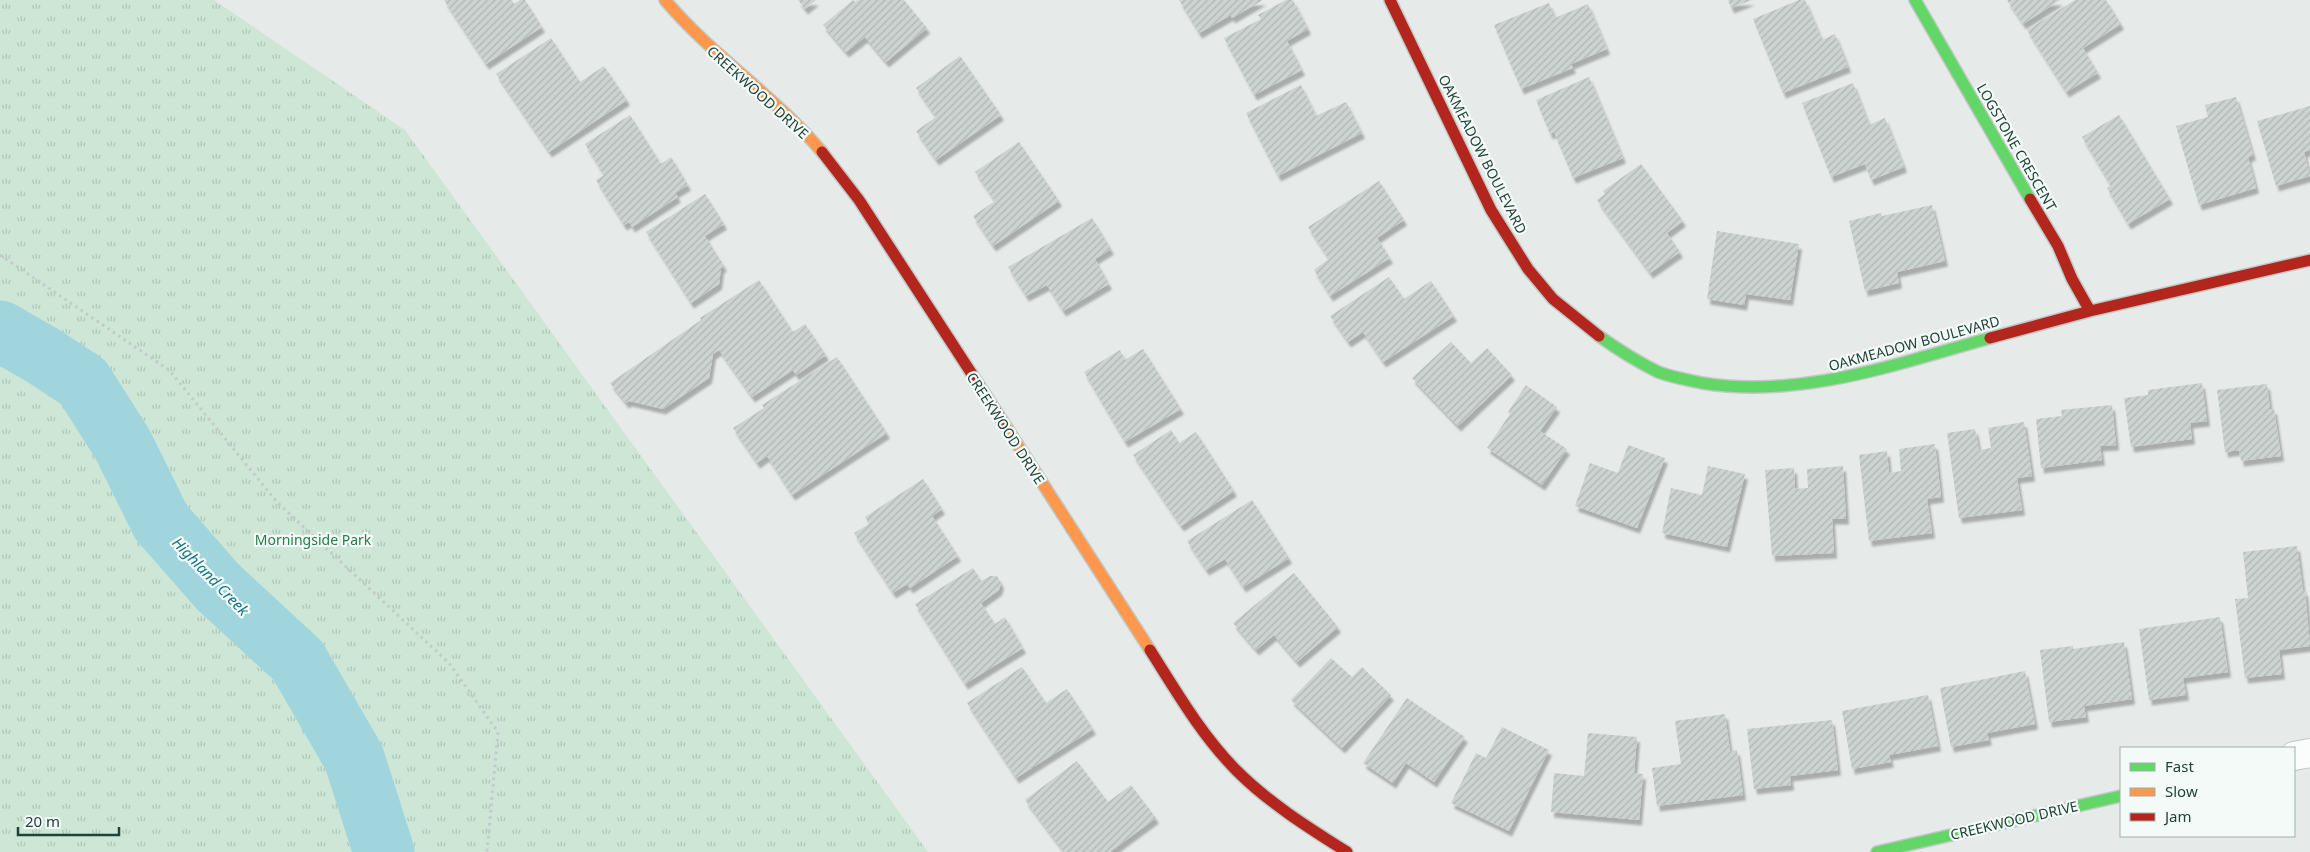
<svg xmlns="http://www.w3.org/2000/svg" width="2310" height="852" font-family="'Noto Sans',sans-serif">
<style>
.park{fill:url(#park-tufts)}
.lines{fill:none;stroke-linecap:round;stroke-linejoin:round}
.river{stroke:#a1d5de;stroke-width:61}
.building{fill:url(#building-hatch);filter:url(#shadow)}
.street-casing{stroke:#c3c8c6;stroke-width:30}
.fast-casing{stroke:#c1c9c6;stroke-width:14}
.slow-casing{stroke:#c1c9c6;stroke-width:14}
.jam-casing{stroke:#c1c9c6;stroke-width:14}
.path{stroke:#c1cbc9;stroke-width:3;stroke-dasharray:2.5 4;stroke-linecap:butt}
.street{stroke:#fbfcfc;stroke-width:28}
.fast{stroke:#63d668;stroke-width:11}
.slow{stroke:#ff974d;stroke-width:11}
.jam{stroke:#b3261e;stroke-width:11}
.labels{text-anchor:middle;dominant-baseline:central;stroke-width:4.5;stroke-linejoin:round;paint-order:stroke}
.street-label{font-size:14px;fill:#204239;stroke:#f4faf7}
.park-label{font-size:14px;fill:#257e48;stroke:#f4faf7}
.water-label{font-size:15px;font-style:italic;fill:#127286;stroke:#f4faf7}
</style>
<defs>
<pattern id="park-tufts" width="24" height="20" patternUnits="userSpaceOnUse" patternTransform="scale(1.25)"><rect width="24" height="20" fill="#cde6d5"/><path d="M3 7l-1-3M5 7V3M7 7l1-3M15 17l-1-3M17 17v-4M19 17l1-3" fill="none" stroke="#b0c6b8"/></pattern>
<pattern id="building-hatch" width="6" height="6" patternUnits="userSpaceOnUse" patternTransform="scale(1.25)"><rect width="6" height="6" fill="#ccd3d0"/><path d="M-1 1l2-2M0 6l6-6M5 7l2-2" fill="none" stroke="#afb6b3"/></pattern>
<filter id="shadow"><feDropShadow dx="3" dy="5.5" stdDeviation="1" flood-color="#0004"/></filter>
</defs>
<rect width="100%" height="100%" fill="#e6ebe9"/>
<path class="park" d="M 0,0 L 214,0 L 405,130 L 928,852 L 0,852 Z"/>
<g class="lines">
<path class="river" d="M 0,331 L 42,355 L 83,382 L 123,445 L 161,522 L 218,587 L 298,661 L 354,758 L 384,852"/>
</g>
<path class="building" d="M 444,0 L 512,0 L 514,4 L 520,0 L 525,0 L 542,27 L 486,64 Z
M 798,0 L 816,0 L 805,9 Z
M 853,0 L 855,2 L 858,0 L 904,0 L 927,28 L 886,62 L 865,37 L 846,52 L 823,25 Z
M 1179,0 L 1263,0 L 1232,18 L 1231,15 L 1199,33 Z
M 1286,0 L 1293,0 L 1308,29 L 1287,41 L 1302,70 L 1254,95 L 1224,38 L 1261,19 L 1258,15 Z
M 1728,0 L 1752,0 L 1731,8 Z
M 1799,0 L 1805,0 L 1822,40 L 1835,34 L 1848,67 L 1783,93 L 1753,19 Z
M 2007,0 L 2060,0 L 2023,24 Z
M 2075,0 L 2106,0 L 2121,24 L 2083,48 L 2098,73 L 2066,92 L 2027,30 Z
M 1549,3 L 1555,18 L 1588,4 L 1607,49 L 1571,64 L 1573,68 L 1521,89 L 1494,25 Z
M 551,38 L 580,82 L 604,66 L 627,100 L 549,152 L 496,74 Z
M 960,56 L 1001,115 L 936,160 L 916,131 L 936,117 L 916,88 Z
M 1589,77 L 1623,158 L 1573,178 L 1554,132 L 1550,134 L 1536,100 Z
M 1853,83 L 1869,125 L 1885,118 L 1904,167 L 1871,180 L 1865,164 L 1831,177 L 1802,103 Z
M 1301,85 L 1316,116 L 1346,102 L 1362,133 L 1278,176 L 1246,113 Z
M 2236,97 L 2253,155 L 2248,157 L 2256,188 L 2199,205 L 2176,126 L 2208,117 L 2205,105 Z
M 2310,106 L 2310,150 L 2304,152 L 2310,176 L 2276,186 L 2257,121 Z
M 630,115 L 661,164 L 671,157 L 688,185 L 675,193 L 678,197 L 632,227 L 629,222 L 624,225 L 596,180 L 604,175 L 585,144 Z
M 2119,115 L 2170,199 L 2128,224 L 2107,188 L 2111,186 L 2082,137 Z
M 1019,142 L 1059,201 L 993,246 L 973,216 L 995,201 L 975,172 Z
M 1641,164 L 1683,221 L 1667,233 L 1680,252 L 1650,273 L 1597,200 L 1605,194 L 1603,191 Z
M 1379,181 L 1404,220 L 1377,238 L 1390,258 L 1330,296 L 1314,270 L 1329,259 L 1308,227 Z
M 705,194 L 724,224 L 705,236 L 724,266 L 721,268 L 719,284 L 691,303 L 646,232 Z
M 1932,205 L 1945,261 L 1897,272 L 1899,283 L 1865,291 L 1849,221 L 1881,213 L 1882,216 Z
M 1092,218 L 1111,249 L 1095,259 L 1109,284 L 1063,311 L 1047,285 L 1026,296 L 1008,267 Z
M 1717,231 L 1799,244 L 1790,300 L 1746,294 L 1744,305 L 1707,299 Z
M 1389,277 L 1404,299 L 1431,281 L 1454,316 L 1383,362 L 1363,332 L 1348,342 L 1330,316 Z
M 759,280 L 793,332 L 805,324 L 826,355 L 796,375 L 793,370 L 752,397 L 719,350 L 713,354 L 709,378 L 663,409 L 629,401 L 626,403 L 610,383 L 701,320 L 700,318 Z
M 1451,342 L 1471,363 L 1487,348 L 1512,375 L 1458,426 L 1412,378 Z
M 1143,349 L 1181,409 L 1125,442 L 1084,372 L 1120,350 L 1125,360 Z
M 837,357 L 887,433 L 792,495 L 767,456 L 757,463 L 733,428 L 764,408 L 762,405 Z
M 2202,383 L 2207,421 L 2190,423 L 2192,439 L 2131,447 L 2124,398 L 2148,395 L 2148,390 Z
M 2267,384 L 2270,409 L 2274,409 L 2281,456 L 2241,461 L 2239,450 L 2225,452 L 2217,390 Z
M 1526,385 L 1557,407 L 1540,431 L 1567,449 L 1542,485 L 1487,448 L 1510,414 L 1508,412 Z
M 2112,405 L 2116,445 L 2100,446 L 2102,460 L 2041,468 L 2036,419 L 2062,416 L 2061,410 Z
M 2024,422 L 2032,476 L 2017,478 L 2022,510 L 1959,518 L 1947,433 L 1975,429 L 1979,450 L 1991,448 L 1988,428 Z
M 1171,430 L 1179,443 L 1196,432 L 1234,491 L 1181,526 L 1133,455 Z
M 1935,444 L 1941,497 L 1927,499 L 1932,533 L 1869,541 L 1859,455 L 1887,451 L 1889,473 L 1901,471 L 1899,449 Z
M 1628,445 L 1665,458 L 1637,528 L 1575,506 L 1590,463 L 1618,473 Z
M 1708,466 L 1745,474 L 1727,547 L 1662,533 L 1671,488 L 1702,495 Z
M 1843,466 L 1846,519 L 1832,519 L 1834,553 L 1772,556 L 1765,470 L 1794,468 L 1795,489 L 1808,488 L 1807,469 Z
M 923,479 L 942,509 L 932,516 L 958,556 L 910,588 L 907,584 L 893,593 L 854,533 L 869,524 L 865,517 Z
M 1252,500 L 1289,558 L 1243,587 L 1225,559 L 1206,570 L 1187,541 Z
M 2297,546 L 2303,591 L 2305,590 L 2310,646 L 2279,650 L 2282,674 L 2245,678 L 2235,599 L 2248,598 L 2243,552 Z
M 973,568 L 981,581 L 990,576 L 997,576 L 1001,583 L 999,590 L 981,603 L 995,624 L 1005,617 L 1023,648 L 965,684 L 915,604 Z
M 1294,573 L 1338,627 L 1297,662 L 1274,635 L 1256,650 L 1233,623 Z
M 2220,617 L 2228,672 L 2183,678 L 2186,695 L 2149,700 L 2139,629 Z
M 2124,642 L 2132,699 L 2084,706 L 2086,717 L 2049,722 L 2040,650 L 2073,646 L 2073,649 Z
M 1331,658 L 1352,677 L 1362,667 L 1391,695 L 1342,748 L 1291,700 Z
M 1022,667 L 1046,703 L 1067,689 L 1093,729 L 1016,778 L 967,703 Z
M 2025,671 L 2035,724 L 1987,733 L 1989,740 L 1951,747 L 1940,688 Z
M 1928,695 L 1938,746 L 1889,755 L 1891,762 L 1852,769 L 1842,711 Z
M 1407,698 L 1465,737 L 1434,782 L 1406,763 L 1393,783 L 1363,763 Z
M 1725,714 L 1730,751 L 1737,750 L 1743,795 L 1657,806 L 1652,768 L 1681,764 L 1675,721 Z
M 1832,720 L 1838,770 L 1790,776 L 1791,785 L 1754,789 L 1747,729 Z
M 1502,727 L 1549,750 L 1509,831 L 1451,803 L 1476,753 L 1486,758 Z
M 1588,733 L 1637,737 L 1634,773 L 1643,774 L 1639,820 L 1551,812 L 1554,773 L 1584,776 Z
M 1077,761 L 1108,802 L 1131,785 L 1156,818 L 1110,852 L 1064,852 L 1025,800 Z"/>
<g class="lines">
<defs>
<path id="street" d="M 2294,756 L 2310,753"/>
<path id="fast" d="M 1915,0 L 2030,199
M 1599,336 C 1617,349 1638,362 1658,372 C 1671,377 1688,380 1702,383 C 1801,399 1896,364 1990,338
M 1877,852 L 2121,796"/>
<path id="slow" d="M 665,0 C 712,56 775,96 822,152
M 1003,422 L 1150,650"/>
<path id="jam" d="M 1390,0 L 1491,210 L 1528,269 L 1553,299 L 1599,336
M 822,152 L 859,200 L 1003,422
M 2030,199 L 2058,246 L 2072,279 L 2090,311
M 1990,338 L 2090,311 L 2310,260
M 1150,650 C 1176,691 1202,736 1237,771 C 1269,803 1309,828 1347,852"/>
</defs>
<use href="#street" class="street-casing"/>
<use href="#fast" class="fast-casing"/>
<use href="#slow" class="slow-casing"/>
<use href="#jam" class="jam-casing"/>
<path class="path" d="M 0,255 L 169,370 L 277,502 L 449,663 L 498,732 L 487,852"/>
<use href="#street" class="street"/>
<use href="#fast" class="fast"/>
<use href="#slow" class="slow"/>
<use href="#jam" class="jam"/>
</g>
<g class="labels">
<g class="street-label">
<text transform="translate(758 92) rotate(42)">CREEKWOOD DRIVE</text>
<text transform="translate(2017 147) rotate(60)">LOGSTONE CRESCENT</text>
<text transform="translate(1483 154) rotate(63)">OAKMEADOW BOULEVARD</text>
<text transform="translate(1914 343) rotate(-15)">OAKMEADOW BOULEVARD</text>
<text transform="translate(1006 428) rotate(57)">CREEKWOOD DRIVE</text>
<text transform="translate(2014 820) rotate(-13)">CREEKWOOD DRIVE</text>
</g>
<g class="park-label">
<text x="313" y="539">Morningside Park</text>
</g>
<g class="water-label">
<text transform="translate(211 576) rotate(46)">Highland Creek</text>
</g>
</g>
<rect x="2120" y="747" width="175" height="90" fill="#f4faf7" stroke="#9fb0ab"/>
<rect x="2130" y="763" width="25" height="8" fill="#63d668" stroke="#9fb0ab"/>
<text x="2165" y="772" font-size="15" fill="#204239">Fast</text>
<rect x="2130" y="788" width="25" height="8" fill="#ff974d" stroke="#9fb0ab"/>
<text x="2165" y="797" font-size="15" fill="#204239">Slow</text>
<rect x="2130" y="813" width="25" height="8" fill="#b3261e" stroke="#9fb0ab"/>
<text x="2165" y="822" font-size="15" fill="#204239">Jam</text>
<path d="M18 827v8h101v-8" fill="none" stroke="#204239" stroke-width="2.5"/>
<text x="25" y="827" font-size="15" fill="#204239" stroke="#f4faf7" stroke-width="4" paint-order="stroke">20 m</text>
</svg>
